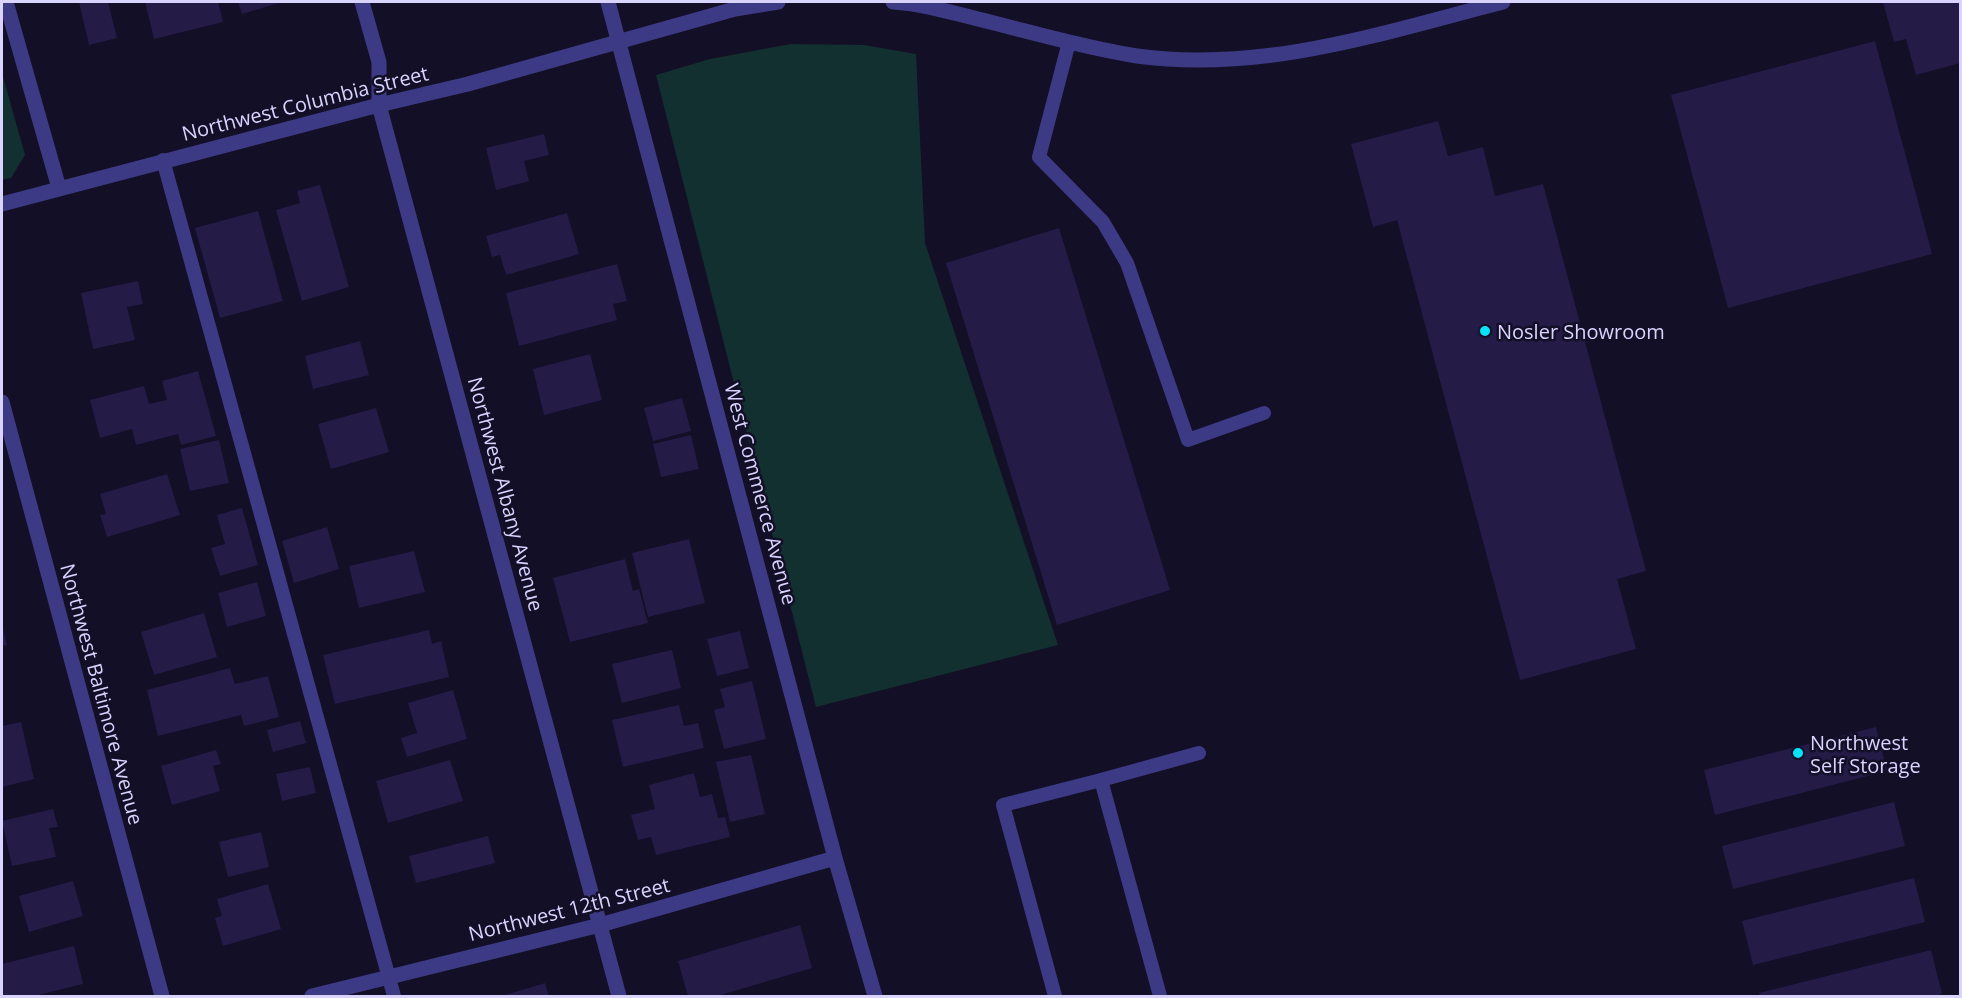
<svg xmlns="http://www.w3.org/2000/svg" width="1962" height="998" font-family="'Open Sans',sans-serif">
<style>
.green{fill:#12302f}
.building{fill:#241b47}
.lines{fill:none;stroke-linecap:round;stroke-linejoin:round}
.service{stroke:#3d3a85;stroke-width:14}
.minor{stroke:#3d3a85;stroke-width:15}
.poi-dot{fill:#00e5ff;stroke:#130f26;stroke-width:2}
.labels{text-anchor:middle;dominant-baseline:central;stroke-width:5;stroke-linejoin:round;paint-order:stroke}
.street-label{font-size:20px;fill:#d9d4ff;stroke:#130f26}
.poi-label{font-size:20px;fill:#d9d4ff;stroke:#130f26;text-anchor:start}
</style>
<rect width="100%" height="100%" fill="#130f26"/>
<path class="green" d="M 791,44 L 864,45 L 916,54 L 925,243 L 1058,645 L 816,707 L 656,75 L 710,59 Z
M 2,73 L 25,155 L 11,178 L 2,180 Z"/>
<path class="building" d="M 79,2 L 108,2 L 117,38 L 89,45 Z
M 145,2 L 218,2 L 223,22 L 154,39 Z
M 238,2 L 282,2 L 242,14 Z
M 1883,2 L 1960,2 L 1960,63 L 1916,75 L 1906,39 L 1894,42 Z
M 1875,41 L 1932,254 L 1728,308 L 1671,95 Z
M 1438,121 L 1448,156 L 1483,147 L 1495,196 L 1543,184 L 1646,571 L 1617,579 L 1636,649 L 1520,680 L 1397,220 L 1373,227 L 1351,144 Z
M 544,134 L 549,155 L 524,161 L 529,181 L 496,190 L 486,148 Z
M 320,185 L 349,287 L 302,301 L 276,210 L 300,203 L 297,191 Z
M 258,211 L 283,301 L 220,318 L 195,228 Z
M 567,213 L 579,254 L 506,275 L 500,255 L 492,257 L 486,236 Z
M 1059,228 L 1170,590 L 1057,625 L 946,263 Z
M 617,264 L 627,301 L 613,304 L 617,320 L 519,346 L 506,293 Z
M 138,281 L 143,304 L 127,307 L 135,340 L 93,349 L 81,293 Z
M 360,341 L 369,375 L 313,389 L 305,356 Z
M 590,354 L 602,400 L 544,415 L 533,369 Z
M 198,371 L 216,436 L 181,445 L 178,434 L 136,445 L 132,429 L 100,438 L 90,400 L 144,386 L 149,404 L 167,400 L 162,381 Z
M 682,398 L 691,431 L 653,441 L 644,408 Z
M 376,408 L 389,452 L 331,469 L 318,424 Z
M 691,435 L 699,469 L 661,477 L 653,444 Z
M 219,440 L 229,483 L 190,491 L 180,449 Z
M 167,474 L 180,515 L 107,537 L 100,515 L 106,514 L 100,494 Z
M 242,508 L 258,565 L 220,576 L 211,548 L 225,544 L 217,515 Z
M 327,527 L 339,569 L 294,583 L 282,541 Z
M 689,539 L 705,603 L 648,617 L 632,553 Z
M 414,551 L 425,592 L 359,608 L 349,566 Z
M 625,559 L 633,591 L 639,589 L 648,623 L 570,642 L 553,578 Z
M 257,582 L 266,616 L 227,627 L 218,593 Z
M 204,613 L 217,657 L 154,675 L 141,632 Z
M 2,625 L 7,645 L 2,646 Z
M 429,630 L 432,644 L 441,641 L 449,677 L 335,704 L 323,655 Z
M 740,631 L 749,668 L 717,676 L 707,639 Z
M 672,650 L 681,688 L 622,703 L 612,664 Z
M 230,668 L 235,684 L 268,676 L 279,717 L 244,726 L 241,715 L 158,736 L 147,690 Z
M 752,681 L 766,739 L 724,749 L 714,710 L 725,707 L 720,689 Z
M 453,690 L 467,739 L 407,757 L 401,738 L 417,733 L 408,703 Z
M 679,705 L 684,726 L 698,723 L 704,748 L 623,767 L 612,720 Z
M 300,721 L 306,743 L 273,752 L 267,730 Z
M 21,722 L 34,779 L 2,787 L 2,726 Z
M 1876,727 L 1887,771 L 1715,815 L 1704,770 Z
M 216,750 L 221,764 L 213,766 L 220,791 L 172,805 L 161,766 Z
M 751,755 L 765,814 L 730,822 L 716,762 Z
M 450,760 L 463,801 L 388,823 L 376,781 Z
M 310,767 L 316,793 L 282,801 L 276,774 Z
M 694,773 L 700,797 L 712,794 L 718,818 L 725,817 L 730,837 L 656,855 L 651,837 L 638,840 L 631,815 L 655,809 L 649,785 Z
M 1894,802 L 1905,846 L 1733,889 L 1722,846 Z
M 53,809 L 58,827 L 49,828 L 56,857 L 12,866 L 2,821 Z
M 261,832 L 269,867 L 228,877 L 219,842 Z
M 488,836 L 495,863 L 416,883 L 409,856 Z
M 1914,878 L 1925,922 L 1753,965 L 1742,921 Z
M 73,881 L 83,916 L 29,932 L 19,896 Z
M 268,884 L 281,929 L 223,946 L 215,918 L 222,916 L 217,899 Z
M 800,925 L 812,968 L 717,996 L 688,996 L 678,961 Z
M 74,946 L 83,984 L 34,996 L 2,996 L 2,964 Z
M 1931,950 L 1942,994 L 1933,996 L 1760,996 L 1759,993 Z
M 545,983 L 549,996 L 502,996 Z"/>
<g class="lines">
<path class="service" d="M 1069,42 L 1039,157 L 1103,222 L 1127,263 L 1188,440 L 1264,413
M 163,160 L 394,996
M 1055,996 L 1003,805 L 1101,780
M 1160,996 L 1101,780 L 1199,753"/>
<path class="minor" d="M 6,2 L 59,188
M 362,2 L 379,62 L 379,105 L 619,996
M 608,2 L 835,858 L 875,996
M 893,2 C 922,4 950,12 978,19 C 1031,32 1084,48 1137,56 C 1264,73 1382,33 1503,2
M 2,204 L 379,105 L 468,84 L 735,9 L 778,2
M 2,402 L 162,996
M 312,996 L 600,925 L 835,858"/>
</g>
<g class="poi-dot">
<circle cx="1485" cy="331" r="6"/>
<circle cx="1798" cy="753" r="6"/>
</g>
<g class="labels">
<g class="street-label">
<text transform="translate(305 103) rotate(-14)">Northwest Columbia Street</text>
<text transform="translate(506 494) rotate(75)">Northwest Albany Avenue</text>
<text transform="translate(761 494) rotate(75)">West Commerce Avenue</text>
<text transform="translate(102 694) rotate(75)">Northwest Baltimore Avenue</text>
<text transform="translate(569 909) rotate(-14)">Northwest 12th Street</text>
</g>
<g class="poi-label">
<text x="1497" y="331">Nosler Showroom</text>
<text x="1810" y="742">Northwest<tspan x="1810" dy="23">Self Storage</tspan></text>
</g>
</g>
<rect width="1962" height="998" fill="none" stroke="#d9d4ff" stroke-width="6"/>
</svg>
